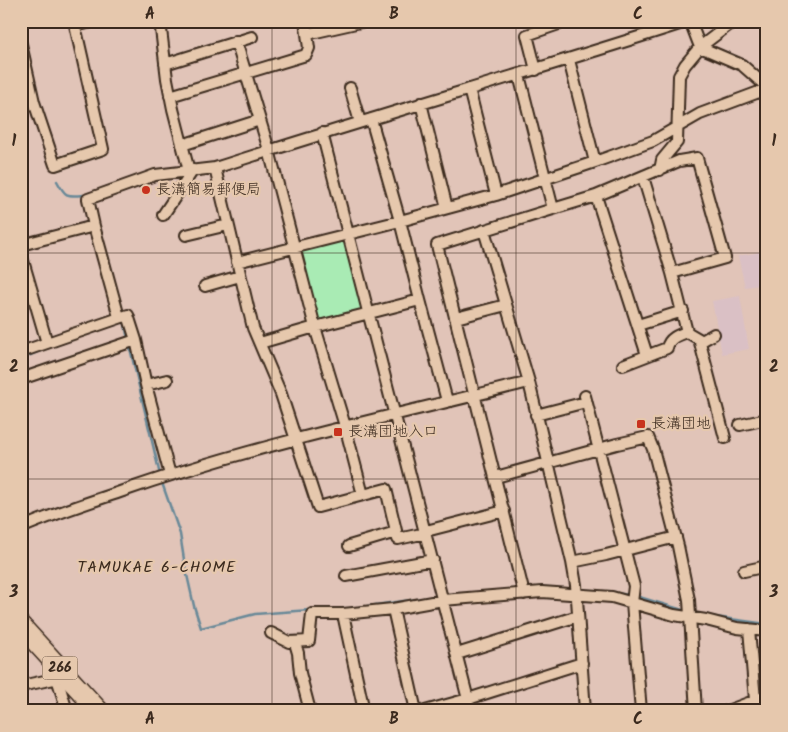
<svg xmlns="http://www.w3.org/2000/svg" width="788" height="732" font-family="Kalam,'Klee One',sans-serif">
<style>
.built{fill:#dac0c5}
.green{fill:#a9ebb4;stroke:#728a69}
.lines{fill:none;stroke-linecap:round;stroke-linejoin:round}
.stream{stroke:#698998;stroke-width:2.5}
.street-casing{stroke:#3b2a1e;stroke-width:14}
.highway-casing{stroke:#3b2a1e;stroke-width:22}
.street{stroke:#e6c8ad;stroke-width:10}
.highway{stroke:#e6c8ad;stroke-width:19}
.grid{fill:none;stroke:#3b2a1e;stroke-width:1;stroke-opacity:0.55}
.poi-dot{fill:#c8321e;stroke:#e6c8ad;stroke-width:2}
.labels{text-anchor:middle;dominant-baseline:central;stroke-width:4.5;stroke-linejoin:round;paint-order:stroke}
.shield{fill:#e6c8ad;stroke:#6e5949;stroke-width:1}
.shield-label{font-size:14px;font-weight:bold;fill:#3b2a1e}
.poi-label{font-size:15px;fill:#3b2a1e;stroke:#e6c8ad;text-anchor:start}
.neighbourhood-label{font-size:16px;letter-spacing:1px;fill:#3b2a1e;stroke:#e6c8ad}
.neatline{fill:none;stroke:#3b2a1e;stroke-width:2}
.grid-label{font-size:16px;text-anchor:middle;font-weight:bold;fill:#3b2a1e}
</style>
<rect width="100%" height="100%" fill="#e1c4b8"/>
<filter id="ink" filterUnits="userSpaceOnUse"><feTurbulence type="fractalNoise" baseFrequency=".02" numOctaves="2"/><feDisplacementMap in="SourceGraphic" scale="10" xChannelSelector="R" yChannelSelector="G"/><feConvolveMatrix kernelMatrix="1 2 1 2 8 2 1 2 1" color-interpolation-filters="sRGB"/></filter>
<g filter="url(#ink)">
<path class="built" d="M 766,251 L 767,284 L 745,287 L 738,256 Z
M 740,296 L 749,349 L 722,354 L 712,301 Z"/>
<path class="green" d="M 346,239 L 365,312 L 316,325 L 296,250 Z"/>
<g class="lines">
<path class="stream" d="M 57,181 C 65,196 66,197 84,195 L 86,196
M 108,259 L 121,307
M 124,320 L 128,339
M 102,329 L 124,322
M 129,344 L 160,475
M 21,359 L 47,348
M 161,480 L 180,534 L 185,566 L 194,606 L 201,628 L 255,614 L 310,610
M 554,588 L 574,589
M 614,593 L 631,595
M 636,596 L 686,611
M 361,607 L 439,596
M 708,616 L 767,624"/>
<defs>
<path id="street" d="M 160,21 L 167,79 L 173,109 L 189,171
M 305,21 L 307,34
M 384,21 L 388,21
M 690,21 L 700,47 L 742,65 L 767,87
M 75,26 L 96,21
M 236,41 L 269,150 L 315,327 L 420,300 L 400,221 L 496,195 L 595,162 L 653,141 L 700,114 L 767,89
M 21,44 L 34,102 L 55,165 L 103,149 L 74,21
M 569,60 L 595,162
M 165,64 L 252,37
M 536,70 L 527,35 L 559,24
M 519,75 L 553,209 L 596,196
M 350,88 L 360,122
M 469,89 L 496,195
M 170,96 L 306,55 L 309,48 L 307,34 L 365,21
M 421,103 L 447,208
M 322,133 L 471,711
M 182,145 L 260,120
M 660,170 L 662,160 L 677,142 L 679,76 L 685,65 L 700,47 L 734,21
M 643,177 L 672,273
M 163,215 L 193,170
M 94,226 L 88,199 L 155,175 L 215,168
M 484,230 L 529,382 L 572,562 L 576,585 L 585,711
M 186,235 L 228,225
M 21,245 L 94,226 L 119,317
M 21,254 L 47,343
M 237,262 L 400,221 L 371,119
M 205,286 L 240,276
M 420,300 L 447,401
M 456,318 L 506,305
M 638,325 L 683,311
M 700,342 L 714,334
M 260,343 L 315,327 L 345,426 L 363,495
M 21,352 L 128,315 L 136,340
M 647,355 L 596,196 L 679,161 L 697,158 L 725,258 L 672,273 L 687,332 L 699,339 L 725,438
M 623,365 L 667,348 C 669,338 678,335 687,332
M 21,379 L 136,340 L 146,385 L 170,475
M 146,385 L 167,380
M 585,396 L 634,586 L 632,603 L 641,711
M 536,415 L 586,402
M 740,425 L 767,419
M 496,477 L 617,444 L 648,437 L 653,449 L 678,546 L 689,600 L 696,711
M 21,528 C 53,514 87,503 120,492 C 254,445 392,416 529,382
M 426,531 L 504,511
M 426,533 L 398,539 L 386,489 L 318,507 L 281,394 L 253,328 L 215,168 C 372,117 532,72 689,21
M 349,546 L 396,532
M 572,562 L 606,555 L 676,537
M 744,571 L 767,566
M 346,576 L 433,560
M 524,594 L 437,245 L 553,209
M 393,609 L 416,711
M 343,614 L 364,711
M 749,629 L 755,700
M 271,633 L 289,642 L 309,641 L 312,614 L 343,614 L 393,609 L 443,600 L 542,592 L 612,597 L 674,615 L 706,620 L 737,628 L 767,631
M 295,643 L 298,653 L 300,673 L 310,711
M 457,654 L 578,616
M 57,678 L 67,711
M 21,686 L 68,676
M 425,711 L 468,699 L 582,663
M 727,711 L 767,696"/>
<path id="highway" d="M 21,626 L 99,711"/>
</defs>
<use href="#street" class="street-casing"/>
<use href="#highway" class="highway-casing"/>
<use href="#street" class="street"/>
<use href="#highway" class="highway"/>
</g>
</g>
<path class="grid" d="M 272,21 L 272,711M 516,21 L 516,711M 21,253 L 767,253M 21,479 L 767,479"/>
<g class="poi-dot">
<circle cx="146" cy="190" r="5"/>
<rect x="636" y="419" width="10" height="10" rx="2.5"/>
<rect x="333" y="427" width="10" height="10" rx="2.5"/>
</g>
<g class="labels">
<rect class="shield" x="42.5" y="656.5" width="35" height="23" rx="4"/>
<g class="shield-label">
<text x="60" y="668">266</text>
</g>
<g class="poi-label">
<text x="156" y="190">長溝簡易郵便局</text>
<text x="651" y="424">長溝団地</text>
<text x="348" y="432">長溝団地入口</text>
</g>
<g class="neighbourhood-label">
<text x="157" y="567">TAMUKAE 6-CHOME</text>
</g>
</g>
<rect width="788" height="732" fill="none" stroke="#e6c8ad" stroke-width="55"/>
<rect x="28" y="28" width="732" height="676" class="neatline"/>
<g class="grid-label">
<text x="150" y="19">A</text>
<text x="394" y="19">B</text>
<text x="638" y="19">C</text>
<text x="14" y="146">1</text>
<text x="774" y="146">1</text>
<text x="14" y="372">2</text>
<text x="774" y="372">2</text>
<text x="14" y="597">3</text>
<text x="774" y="597">3</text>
<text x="150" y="724">A</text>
<text x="394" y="724">B</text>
<text x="638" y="724">C</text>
</g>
</svg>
